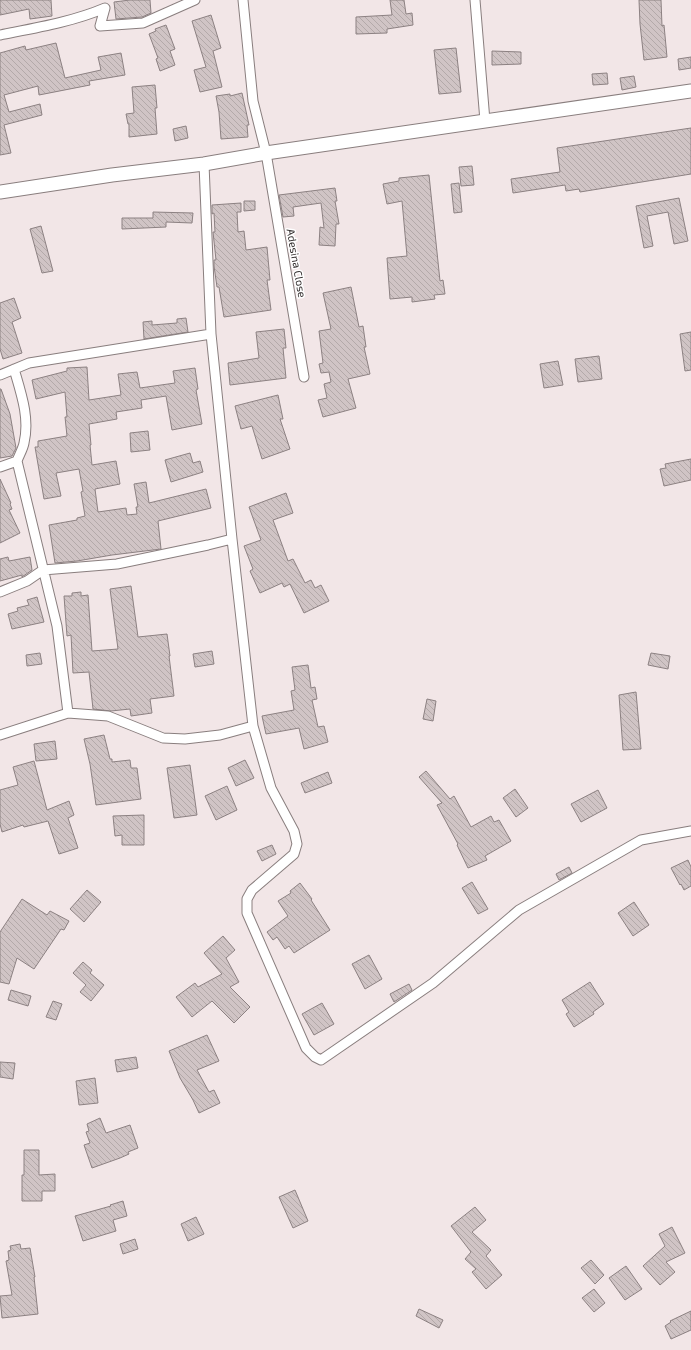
<svg xmlns="http://www.w3.org/2000/svg" width="691" height="1350" font-family="'Exo 2',sans-serif">
<style>
.building{fill:url(#building-back-hatch);stroke:#8c8182}
.lines{fill:none;stroke-linecap:round;stroke-linejoin:round}
.street-casing{stroke:#897e7e;stroke-width:11}
.secondary-casing{stroke:#897e7e;stroke-width:15}
.street{stroke:#fff;stroke-width:9}
.secondary{stroke:#fff;stroke-width:13}
.labels{text-anchor:middle;dominant-baseline:central;stroke-width:3;stroke-linejoin:round;paint-order:stroke}
.street-label{font-size:11px;fill:#312c2c;stroke:#fff}
</style>
<defs>
<pattern id="building-back-hatch" width="6" height="6" patternUnits="userSpaceOnUse"><rect width="6" height="6" fill="#d0c4c5"/><path d="M-1 5l2 2M0 0l6 6M5-1l2 2" fill="none" stroke="#b3a9a9"/></pattern>
</defs>
<rect width="100%" height="100%" fill="#f2e6e7"/>
<path class="building" d="M 0,0 L 51,0 L 52,16 L 30,19 L 29,9 L 0,15 Z
M 130,0 L 150,0 L 151,13 L 142,17 L 116,19 L 114,2 Z
M 390,0 L 404,0 L 406,14 L 412,13 L 413,25 L 387,29 L 387,33 L 356,34 L 356,17 L 392,15 Z
M 639,0 L 661,0 L 662,26 L 664,25 L 667,57 L 644,60 L 640,24 Z
M 211,15 L 221,48 L 213,51 L 222,87 L 200,92 L 194,70 L 206,67 L 192,21 Z
M 166,25 L 175,49 L 170,51 L 175,65 L 160,71 L 156,59 L 158,58 L 149,34 L 156,31 L 155,29 Z
M 56,43 L 65,78 L 101,70 L 98,57 L 121,53 L 125,75 L 89,81 L 90,85 L 39,95 L 38,86 L 4,95 L 9,112 L 40,104 L 42,115 L 4,125 L 11,153 L 0,155 L 0,53 L 25,46 L 26,50 Z
M 456,48 L 461,92 L 439,94 L 434,50 Z
M 492,51 L 521,52 L 521,64 L 492,65 Z
M 691,57 L 691,68 L 679,70 L 678,59 Z
M 607,73 L 608,84 L 593,85 L 592,74 Z
M 634,76 L 636,87 L 622,90 L 620,78 Z
M 155,85 L 157,108 L 155,108 L 157,134 L 129,137 L 129,124 L 128,124 L 126,114 L 134,113 L 132,87 Z
M 242,93 L 249,125 L 247,125 L 248,137 L 221,139 L 219,112 L 216,96 L 230,94 L 230,96 Z
M 186,126 L 188,138 L 175,141 L 173,129 Z
M 691,128 L 691,174 L 580,192 L 579,189 L 566,191 L 565,185 L 513,193 L 511,179 L 560,172 L 557,148 Z
M 472,166 L 474,185 L 461,186 L 459,167 Z
M 429,175 L 440,281 L 443,280 L 445,294 L 434,295 L 435,299 L 412,302 L 412,297 L 390,299 L 387,258 L 407,256 L 402,201 L 387,204 L 383,184 L 399,181 L 399,178 Z
M 459,183 L 462,212 L 454,213 L 451,184 Z
M 335,188 L 337,201 L 335,201 L 339,224 L 336,224 L 335,246 L 319,245 L 320,227 L 324,228 L 321,203 L 293,207 L 294,216 L 283,217 L 279,195 Z
M 679,198 L 688,241 L 674,244 L 668,212 L 647,216 L 653,246 L 644,248 L 636,206 Z
M 244,201 L 255,201 L 255,210 L 244,211 Z
M 241,203 L 241,212 L 237,212 L 238,232 L 244,231 L 246,250 L 267,247 L 270,280 L 267,280 L 271,310 L 224,317 L 219,287 L 217,287 L 214,266 L 214,260 L 216,260 L 213,232 L 215,232 L 214,213 L 212,214 L 212,205 Z
M 153,212 L 193,213 L 192,223 L 166,222 L 166,227 L 122,229 L 122,218 L 153,218 Z
M 41,226 L 53,271 L 42,273 L 30,229 Z
M 351,287 L 359,327 L 363,326 L 366,347 L 364,347 L 370,374 L 348,379 L 356,408 L 323,417 L 318,400 L 327,398 L 324,384 L 331,382 L 329,372 L 321,373 L 319,364 L 323,363 L 319,331 L 331,329 L 323,293 Z
M 14,298 L 21,318 L 12,322 L 22,353 L 3,359 L 0,349 L 0,303 Z
M 186,318 L 188,332 L 144,339 L 143,322 L 152,321 L 152,325 L 177,323 L 177,319 Z
M 284,329 L 286,348 L 283,348 L 286,378 L 230,385 L 228,363 L 259,358 L 256,332 Z
M 691,332 L 691,370 L 685,371 L 680,334 Z
M 599,356 L 602,379 L 578,382 L 575,359 Z
M 558,361 L 563,385 L 544,388 L 540,364 Z
M 87,367 L 89,400 L 121,395 L 118,374 L 137,372 L 140,388 L 175,383 L 173,371 L 195,368 L 198,389 L 196,390 L 202,424 L 172,430 L 166,396 L 141,400 L 142,408 L 116,412 L 117,419 L 89,424 L 91,445 L 90,445 L 92,465 L 116,461 L 120,484 L 95,489 L 98,512 L 126,508 L 127,515 L 137,514 L 136,507 L 138,507 L 134,484 L 146,482 L 149,503 L 206,489 L 211,508 L 158,521 L 161,549 L 112,555 L 77,561 L 55,563 L 49,525 L 77,520 L 77,518 L 85,516 L 81,492 L 83,491 L 79,469 L 56,473 L 61,496 L 44,499 L 35,447 L 38,447 L 38,441 L 67,436 L 65,417 L 67,417 L 65,392 L 36,399 L 32,380 L 67,371 L 67,368 Z
M 0,389 L 1,389 L 10,414 L 16,448 L 12,456 L 0,458 Z
M 278,395 L 283,419 L 280,419 L 290,449 L 262,459 L 252,426 L 241,429 L 235,406 Z
M 148,431 L 150,450 L 131,452 L 130,433 Z
M 190,453 L 193,463 L 200,461 L 203,472 L 171,482 L 165,460 Z
M 691,459 L 691,480 L 664,486 L 660,469 L 666,468 L 665,464 Z
M 0,479 L 11,503 L 10,504 L 12,509 L 9,510 L 20,533 L 0,543 Z
M 286,493 L 293,513 L 273,520 L 288,561 L 293,559 L 305,583 L 311,580 L 315,588 L 321,585 L 329,601 L 304,613 L 290,584 L 284,587 L 282,583 L 260,593 L 250,571 L 253,569 L 244,546 L 261,540 L 249,507 Z
M 8,557 L 9,561 L 30,557 L 32,570 L 22,577 L 22,575 L 0,581 L 0,559 Z
M 131,586 L 138,637 L 167,634 L 170,656 L 169,656 L 174,696 L 150,699 L 152,713 L 131,716 L 130,709 L 111,711 L 93,709 L 89,672 L 73,673 L 71,635 L 67,636 L 64,596 L 72,596 L 72,593 L 81,592 L 81,596 L 88,595 L 92,651 L 118,649 L 110,589 Z
M 37,597 L 44,622 L 12,629 L 8,614 L 18,611 L 17,608 L 29,605 L 27,600 Z
M 212,651 L 214,664 L 195,667 L 193,654 Z
M 40,653 L 42,664 L 27,666 L 26,655 Z
M 651,653 L 670,656 L 668,669 L 648,665 Z
M 308,665 L 311,688 L 315,687 L 317,699 L 312,700 L 318,727 L 324,726 L 328,742 L 304,749 L 299,728 L 266,734 L 262,716 L 294,710 L 291,691 L 295,690 L 292,667 Z
M 636,692 L 641,749 L 623,750 L 619,695 Z
M 427,699 L 436,701 L 433,721 L 423,719 Z
M 104,735 L 110,759 L 112,759 L 112,762 L 130,760 L 131,768 L 137,768 L 141,799 L 96,805 L 90,764 L 84,739 Z
M 55,741 L 57,759 L 36,761 L 34,744 Z
M 245,760 L 254,778 L 236,786 L 228,768 Z
M 34,761 L 47,810 L 69,801 L 74,815 L 68,818 L 78,848 L 59,854 L 48,821 L 24,827 L 23,825 L 2,832 L 0,824 L 0,790 L 18,785 L 13,767 Z
M 190,765 L 197,815 L 174,818 L 167,768 Z
M 426,771 L 450,799 L 454,796 L 471,827 L 491,816 L 494,822 L 499,820 L 511,841 L 485,856 L 487,860 L 468,868 L 457,845 L 458,844 L 437,805 L 442,803 L 419,777 Z
M 328,772 L 332,783 L 305,793 L 301,783 Z
M 227,786 L 237,810 L 216,820 L 205,796 Z
M 515,789 L 528,808 L 516,817 L 503,798 Z
M 598,790 L 607,808 L 581,822 L 571,804 Z
M 144,815 L 144,845 L 122,845 L 122,835 L 115,836 L 113,816 Z
M 272,845 L 276,854 L 262,861 L 257,851 Z
M 688,860 L 691,867 L 691,886 L 684,890 L 681,884 L 680,885 L 671,868 Z
M 569,867 L 572,873 L 559,880 L 556,874 Z
M 472,882 L 488,909 L 478,914 L 462,888 Z
M 300,883 L 312,899 L 311,900 L 330,930 L 294,953 L 289,946 L 285,949 L 277,937 L 273,940 L 267,932 L 288,916 L 278,901 L 291,893 L 290,891 Z
M 87,890 L 101,902 L 84,922 L 70,909 Z
M 22,899 L 47,915 L 50,911 L 69,921 L 64,930 L 61,929 L 34,969 L 17,958 L 9,984 L 0,982 L 0,932 Z
M 634,902 L 649,925 L 633,936 L 618,913 Z
M 223,936 L 235,950 L 226,958 L 239,982 L 230,987 L 250,1007 L 234,1023 L 212,1001 L 192,1017 L 176,997 L 195,983 L 198,987 L 222,974 L 204,953 Z
M 369,955 L 382,979 L 365,989 L 352,964 Z
M 83,962 L 92,970 L 90,973 L 104,985 L 91,1001 L 80,992 L 86,985 L 73,973 Z
M 590,982 L 604,1004 L 593,1012 L 594,1014 L 574,1027 L 566,1014 L 569,1012 L 562,1000 Z
M 409,984 L 412,990 L 394,1002 L 390,994 Z
M 11,990 L 31,996 L 28,1006 L 8,1000 Z
M 53,1001 L 62,1004 L 56,1020 L 46,1017 Z
M 322,1003 L 334,1024 L 314,1035 L 302,1014 Z
M 207,1035 L 219,1061 L 197,1070 L 209,1092 L 214,1090 L 220,1103 L 199,1113 L 193,1100 L 180,1078 L 169,1051 Z
M 136,1057 L 138,1068 L 117,1072 L 115,1060 Z
M 0,1062 L 15,1063 L 13,1079 L 0,1077 Z
M 95,1078 L 98,1103 L 79,1105 L 76,1081 Z
M 100,1118 L 106,1133 L 130,1125 L 138,1148 L 128,1152 L 129,1154 L 120,1158 L 92,1168 L 84,1145 L 90,1143 L 86,1132 L 89,1131 L 87,1124 Z
M 24,1150 L 39,1150 L 39,1175 L 55,1174 L 55,1191 L 42,1191 L 42,1201 L 22,1201 L 22,1175 L 24,1175 Z
M 295,1190 L 308,1221 L 293,1228 L 279,1197 Z
M 123,1201 L 127,1216 L 113,1220 L 116,1231 L 83,1241 L 75,1216 L 111,1206 L 110,1205 Z
M 475,1207 L 486,1220 L 472,1232 L 491,1250 L 486,1256 L 502,1275 L 486,1289 L 472,1272 L 476,1269 L 465,1259 L 471,1252 L 451,1226 Z
M 196,1217 L 204,1234 L 188,1241 L 181,1224 Z
M 672,1227 L 685,1253 L 666,1262 L 675,1272 L 660,1285 L 643,1266 L 665,1246 L 659,1234 Z
M 135,1239 L 138,1249 L 123,1254 L 120,1244 Z
M 20,1244 L 21,1249 L 30,1248 L 35,1277 L 34,1277 L 38,1314 L 2,1318 L 0,1296 L 12,1295 L 6,1261 L 9,1260 L 8,1251 L 11,1250 L 10,1246 Z
M 591,1260 L 604,1275 L 595,1284 L 581,1268 Z
M 626,1266 L 642,1289 L 625,1300 L 609,1278 Z
M 594,1289 L 605,1303 L 594,1312 L 582,1298 Z
M 419,1309 L 443,1320 L 439,1328 L 416,1316 Z
M 691,1311 L 691,1330 L 671,1339 L 665,1326 L 671,1322 L 670,1321 Z"/>
<g class="lines">
<defs>
<path id="street" d="M 243,0 L 253,101 L 266,153 L 304,377
M 475,0 L 485,121
M 0,35 C 35,28 72,22 105,8 L 100,26 L 143,23 L 195,0
M 204,164 L 211,334 L 232,539 L 253,726 L 271,788 L 294,831 L 297,844 L 294,854 L 252,890 L 247,899 L 247,913 L 306,1048 L 315,1057 L 321,1060 L 433,983 L 519,910 L 641,840 L 691,831
M 0,375 L 29,363 L 211,334
M 17,461 L 57,626 L 68,713
M 0,467 L 17,461 C 19,455 23,449 24,443 C 30,418 21,393 14,369
M 0,592 L 27,581 L 43,570 L 117,564 L 208,545 L 232,539
M 0,735 L 68,713 L 108,716 L 163,738 L 185,739 L 220,735 L 253,726"/>
<path id="secondary" d="M 0,192 L 112,175 L 204,164 L 266,153 L 691,91"/>
</defs>
<use href="#street" class="street-casing"/>
<use href="#secondary" class="secondary-casing"/>
<use href="#street" class="street"/>
<use href="#secondary" class="secondary"/>
</g>
<g class="labels">
<g class="street-label">
<text transform="translate(297 263) rotate(80)">Adesina Close</text>
</g>
</g>
</svg>
